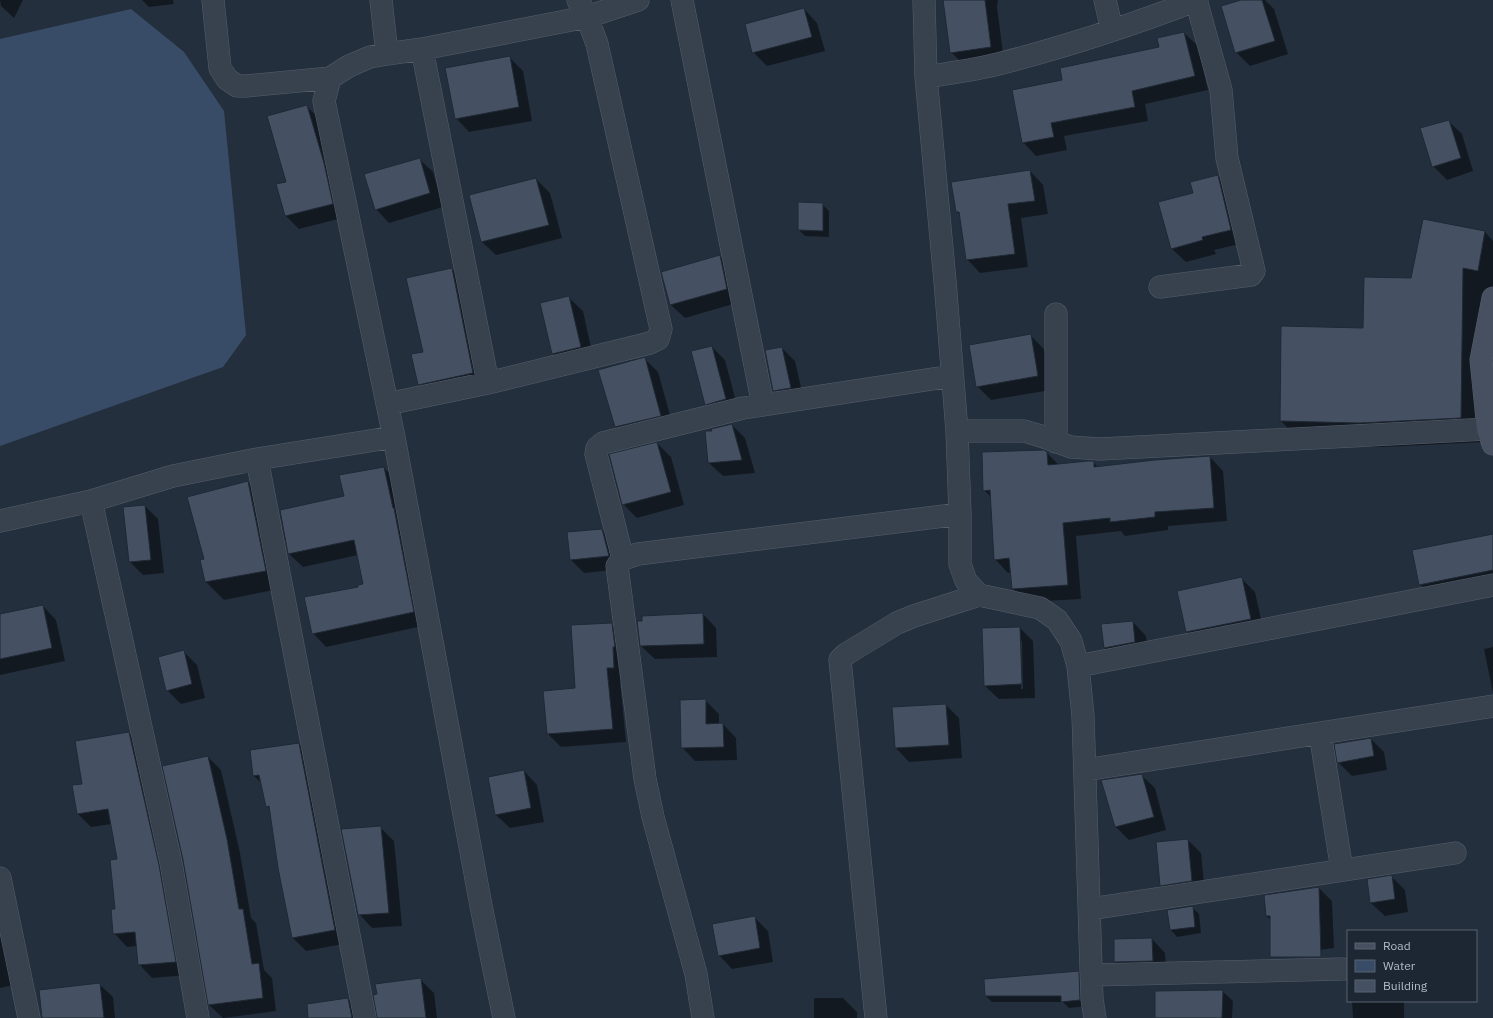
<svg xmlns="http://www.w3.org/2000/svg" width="1493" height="1018" font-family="'IBM Plex Sans',sans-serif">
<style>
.water{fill:#394c67}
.shadow{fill:#0007;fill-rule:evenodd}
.building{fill:#455162;stroke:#1f2835}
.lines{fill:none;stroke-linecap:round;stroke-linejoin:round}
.street-casing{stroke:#565f6c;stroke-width:23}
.secondary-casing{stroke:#565f6c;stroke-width:23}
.street{stroke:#38414e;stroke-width:22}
.secondary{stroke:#465061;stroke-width:22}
</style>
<rect width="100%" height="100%" fill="#242f3e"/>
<path class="water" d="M 131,9 L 184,52 L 224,111 L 246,335 L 223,367 L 0,446 L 0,39 Z"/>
<path class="shadow" d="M 0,0 L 23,0 L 14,18 L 1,6 Z
M 142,0 L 173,0 L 174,4 L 149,7 Z
M 944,0 L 998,0 L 997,7 L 1004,61 L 965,66 L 951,52 Z
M 1245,0 L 1265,0 L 1274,9 L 1288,54 L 1250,66 L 1236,52 Z
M 804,9 L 817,23 L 825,51 L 767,66 L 753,52 Z
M 1184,33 L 1198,46 L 1208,90 L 1145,104 L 1148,121 L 1064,136 L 1067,150 L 1036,156 L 1023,142 L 1063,81 L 1160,47 Z
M 509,57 L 523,71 L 532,121 L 469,132 L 456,118 Z
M 306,106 L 320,119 L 346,217 L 299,229 L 286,216 L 287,182 Z
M 1448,121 L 1462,134 L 1473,171 L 1447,180 L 1433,166 Z
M 419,159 L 433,172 L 443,207 L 389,223 L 376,209 Z
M 1030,171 L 1043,185 L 1048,214 L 1021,218 L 1028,267 L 980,273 L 967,259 L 960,215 L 957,212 Z
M 1218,176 L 1231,190 L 1244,243 L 1214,250 L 1216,254 L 1186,262 L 1172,249 L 1159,203 L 1194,194 Z
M 536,179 L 550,193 L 562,238 L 496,255 L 482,242 L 470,196 Z
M 822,204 L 829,211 L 829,237 L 805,236 L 799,230 Z
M 1485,232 L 1493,241 L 1493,293 L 1485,442 L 1384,447 L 1305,446 L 1281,421 L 1282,327 L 1364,329 L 1412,279 Z
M 720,256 L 733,270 L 740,302 L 685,318 L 671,305 L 662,273 Z
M 452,269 L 466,282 L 486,387 L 432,398 L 419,384 L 425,352 Z
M 569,298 L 583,311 L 594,361 L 566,367 L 553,354 L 541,304 Z
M 1030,335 L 1044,349 L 1051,390 L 991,400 L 977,386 Z
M 712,347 L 725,360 L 739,413 L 719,418 L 706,404 Z
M 782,348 L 795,361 L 804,401 L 787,404 L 774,390 Z
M 644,358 L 658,372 L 674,429 L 629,440 L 616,427 Z
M 732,425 L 745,438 L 755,473 L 723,476 L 709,463 L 706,432 L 713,431 Z
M 657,443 L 671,457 L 684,505 L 637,518 L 623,504 Z
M 1047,453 L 1059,465 L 1093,462 L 1099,468 L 1210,457 L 1223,471 L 1227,521 L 1168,526 L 1168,530 L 1125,536 L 1121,531 L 1076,536 L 1081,599 L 1027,602 L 1013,589 L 1011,572 L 1008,573 L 995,559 L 991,497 L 984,490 Z
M 384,468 L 398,481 L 427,625 L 326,647 L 313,633 L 359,587 L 364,585 L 358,555 L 303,567 L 289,554 L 281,511 L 345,497 Z
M 248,482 L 266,500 L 283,588 L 224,600 L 206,582 L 205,560 L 188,498 Z
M 145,506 L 158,519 L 164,573 L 143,575 L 130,562 Z
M 602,530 L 616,543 L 622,569 L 584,573 L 571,560 Z
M 1493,535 L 1493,586 L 1433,598 L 1420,584 Z
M 1241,578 L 1255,592 L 1264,633 L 1201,645 L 1187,632 Z
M 43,606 L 56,620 L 65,661 L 0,675 L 0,615 Z
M 703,614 L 716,628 L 717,657 L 655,659 L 641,646 Z
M 1133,622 L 1146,636 L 1148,655 L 1118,661 L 1104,648 Z
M 611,624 L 625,637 L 628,681 L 620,682 L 626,742 L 561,747 L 548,734 L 576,689 Z
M 1020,628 L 1033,641 L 1035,698 L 999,699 L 985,686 ZM 1020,641 L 1022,641 L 1023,689 L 1021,689 Z
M 1493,647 L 1493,693 L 1484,649 Z
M 184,652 L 197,665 L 205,698 L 181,704 L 167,690 Z
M 705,700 L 719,714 L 719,724 L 723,724 L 736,738 L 737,760 L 695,761 L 682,747 Z
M 946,705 L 959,718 L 962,758 L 909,762 L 896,748 L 893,708 Z
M 129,733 L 143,747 L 188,975 L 152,978 L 139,964 L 137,946 L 127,947 L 114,933 L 119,860 L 112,824 L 91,827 L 78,814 L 73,786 L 83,785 Z
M 1371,739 L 1384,752 L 1387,770 L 1352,776 L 1338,762 Z
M 299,744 L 312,757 L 348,943 L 306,951 L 293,938 L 271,810 L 267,806 L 262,784 L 254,776 L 251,750 Z
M 208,757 L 221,770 L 240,853 L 251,918 L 256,923 L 264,970 L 272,978 L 276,1011 L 223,1018 L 209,1005 Z
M 524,771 L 537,785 L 544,822 L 510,828 L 496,815 Z
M 1141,775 L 1155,788 L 1166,830 L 1129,840 L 1116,827 L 1103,781 Z
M 380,827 L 394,841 L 402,926 L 372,928 L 359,914 Z
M 1188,840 L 1201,853 L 1205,894 L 1174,899 L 1161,885 Z
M 1391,876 L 1405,890 L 1408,912 L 1385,916 L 1371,903 Z
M 1319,888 L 1332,901 L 1334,948 L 1284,955 L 1271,920 L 1266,916 Z
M 0,907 L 19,984 L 0,988 Z
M 1192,907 L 1199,914 L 1201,933 L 1177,937 L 1171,930 L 1168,911 Z
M 754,917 L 768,931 L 773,962 L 732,969 L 719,955 Z
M 1152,939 L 1165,953 L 1166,974 L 1129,975 L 1115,962 Z
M 1078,972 L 1085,979 L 1086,1006 L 1069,1008 L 1063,1002 L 992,1002 L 986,996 Z
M 420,979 L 434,993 L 437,1018 L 381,1018 Z
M 99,984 L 113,997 L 115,1018 L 43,1018 Z
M 1222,991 L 1233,1001 L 1232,1018 L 1156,1018 Z
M 814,998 L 843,998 L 857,1012 L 857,1018 L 814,1018 Z
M 348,999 L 355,1006 L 357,1018 L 321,1018 Z
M 1352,1001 L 1404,1001 L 1404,1018 L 1353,1018 Z"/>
<path class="building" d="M 943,0 L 985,0 L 991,47 L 950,53 Z
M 1241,0 L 1262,0 L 1275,41 L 1235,53 L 1221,6 Z
M 804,8 L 812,37 L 752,53 L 745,24 Z
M 1184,32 L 1195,76 L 1132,91 L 1135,107 L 1051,123 L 1054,137 L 1022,143 L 1012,90 L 1062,80 L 1060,68 L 1159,47 L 1157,38 Z
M 510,56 L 519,107 L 455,119 L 445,68 Z
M 307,105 L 324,163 L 333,204 L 285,216 L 276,184 L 286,182 L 267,116 Z
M 1449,120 L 1461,158 L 1432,167 L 1420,128 Z
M 420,158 L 430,193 L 375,210 L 364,174 Z
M 1030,170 L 1035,201 L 1008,204 L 1015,254 L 966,260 L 959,212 L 956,212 L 951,182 Z
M 1218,175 L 1231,230 L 1202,237 L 1203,240 L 1171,249 L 1158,202 L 1193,193 L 1190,182 Z
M 536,178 L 549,225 L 481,242 L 469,195 Z
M 798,202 L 823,203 L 823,231 L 798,230 Z
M 1423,219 L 1485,231 L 1478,271 L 1463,268 L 1461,418 L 1359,423 L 1280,421 L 1281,326 L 1363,328 L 1364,277 L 1411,278 Z
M 720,255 L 727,289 L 670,305 L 661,272 Z
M 452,268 L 473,373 L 418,385 L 411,354 L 423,352 L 406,278 Z
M 569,296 L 581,347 L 552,354 L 540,303 Z
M 1031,334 L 1038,376 L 976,387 L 969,345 Z
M 712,346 L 726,399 L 705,405 L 691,351 Z
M 782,347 L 791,388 L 773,391 L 765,350 Z
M 645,357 L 661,416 L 615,427 L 598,370 Z
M 732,424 L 742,460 L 708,463 L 705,431 L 712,431 L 711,429 Z
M 657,442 L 671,492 L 622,505 L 609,454 Z
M 1044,450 L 1047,452 L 1048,465 L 1088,461 L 1094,461 L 1094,467 L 1155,460 L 1210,456 L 1214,508 L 1155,512 L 1155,517 L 1110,522 L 1110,518 L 1063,523 L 1068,585 L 1012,589 L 1009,558 L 994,560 L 990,490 L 983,491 L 982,452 Z
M 384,467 L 393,508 L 394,508 L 414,612 L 312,634 L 304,597 L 358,587 L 358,585 L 363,584 L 354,540 L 288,554 L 280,510 L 344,496 L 339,475 Z
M 248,481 L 266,571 L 205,582 L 200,560 L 204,559 L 187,497 Z
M 145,505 L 151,560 L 129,562 L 123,507 Z
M 602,529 L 609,556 L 570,560 L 567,532 Z
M 1493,534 L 1493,570 L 1419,585 L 1412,550 Z
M 1242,577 L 1251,619 L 1186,632 L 1177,591 Z
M 43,605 L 52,648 L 0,659 L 0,614 Z
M 703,613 L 704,644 L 640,646 L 637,621 L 642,621 L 642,616 Z
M 1133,621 L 1135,642 L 1104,648 L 1101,624 Z
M 612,623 L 615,647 L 613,647 L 614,668 L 607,668 L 613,729 L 547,734 L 543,691 L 575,688 L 571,625 Z
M 1020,627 L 1022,684 L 984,686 L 982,628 Z
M 184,650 L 192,684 L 166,691 L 158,657 Z
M 706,699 L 706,724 L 723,723 L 724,747 L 681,748 L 680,700 Z
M 946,704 L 949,745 L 895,748 L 892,707 Z
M 129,732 L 159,865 L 176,962 L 138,965 L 135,932 L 113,934 L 111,909 L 115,909 L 110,860 L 117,859 L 108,809 L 77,814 L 72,785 L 82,784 L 75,741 Z
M 1371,738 L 1374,756 L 1337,763 L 1334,744 Z
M 299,743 L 335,930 L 292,938 L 278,868 L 269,806 L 266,807 L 259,775 L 253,776 L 250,750 Z
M 208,756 L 227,839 L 239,909 L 243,909 L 252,964 L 259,963 L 263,998 L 208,1005 L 183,860 L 162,766 Z
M 524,770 L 531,808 L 495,815 L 488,777 Z
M 1142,774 L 1154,817 L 1115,827 L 1101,780 Z
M 381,826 L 389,913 L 358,915 L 341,829 Z
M 1188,839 L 1192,881 L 1160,886 L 1156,842 Z
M 1392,875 L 1395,899 L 1370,903 L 1367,879 Z
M 1319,887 L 1321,957 L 1270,957 L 1270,916 L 1266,916 L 1264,895 Z
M 1193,906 L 1195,927 L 1170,930 L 1167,910 Z
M 755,916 L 760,948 L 718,956 L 712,924 Z
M 1152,938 L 1153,961 L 1114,962 L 1114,939 Z
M 1079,971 L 1080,1000 L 1061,1002 L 1061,996 L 985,996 L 984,979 Z
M 421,978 L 426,1018 L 377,1018 L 373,995 L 377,994 L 375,984 Z
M 100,983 L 104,1018 L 42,1018 L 39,990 Z
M 1223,990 L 1222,1018 L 1155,1018 L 1155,991 Z
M 348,998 L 352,1018 L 308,1018 L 307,1004 Z"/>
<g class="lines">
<defs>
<path id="street" d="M 213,0 L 220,68 L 227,79 L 237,86 L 246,86 L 330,78
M 381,0 L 387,54
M 682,0 L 763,405
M 924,0 L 926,77 L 945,281 L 957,431 L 960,514 L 960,564 L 966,581 L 979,595 L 1040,608 L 1057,620 L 1071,641 L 1078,666 L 1083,716 L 1092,999 L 1095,1018
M 1105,0 L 1112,30
M 422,49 L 488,383
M 926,77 C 950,73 974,70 998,64 C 1065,47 1132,25 1197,0
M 1160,287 L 1251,275 L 1254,271 L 1227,158 L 1221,90 L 1196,0
M 387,404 L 488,383 L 650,343 L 658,339 L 661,329 L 597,44 L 587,17 L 578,0
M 957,431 L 1024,431 L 1041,436 L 1071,447 L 1100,449 L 1488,429
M 1056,442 L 1056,314
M 257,459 L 365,1018
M 91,501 L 173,476 L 257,459 L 394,437
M 0,521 L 91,501 L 171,863 L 198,1018
M 623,559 L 596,454 L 597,448 L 603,443 L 743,408 L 952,376
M 1078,666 L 1493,585
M 1320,733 L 1342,870
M 1085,770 L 1493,706
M 0,878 L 29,1018
M 1090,909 L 1455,853
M 1092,975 L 1343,969
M 504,1018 L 482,911 L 394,437 L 324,101 L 330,78 L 349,66 L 370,57 L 387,54 L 422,49 L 587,17 L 638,0
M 703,1018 L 696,974 L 653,817 L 645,779 L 617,566 L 623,559 L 638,554 L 960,514
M 876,1018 L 840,660 L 846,654 L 897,623 L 914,616 L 979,595"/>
<path id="secondary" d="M 1493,298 L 1481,360 L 1488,429 L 1493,444"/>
</defs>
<use href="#street" class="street-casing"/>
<use href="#secondary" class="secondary-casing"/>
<use href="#street" class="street"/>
<use href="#secondary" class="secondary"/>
</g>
<rect x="1347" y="930" width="130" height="72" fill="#1d2633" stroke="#59626f"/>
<rect x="1355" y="943" width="20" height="6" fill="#465061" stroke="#59626f"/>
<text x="1383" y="950" font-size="12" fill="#b4bcc9">Road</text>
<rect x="1355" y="960" width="20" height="12" fill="#394c67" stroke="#59626f"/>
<text x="1383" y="970" font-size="12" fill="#b4bcc9">Water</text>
<rect x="1355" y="980" width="20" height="12" fill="#455162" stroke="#59626f"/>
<text x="1383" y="990" font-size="12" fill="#b4bcc9">Building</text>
</svg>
